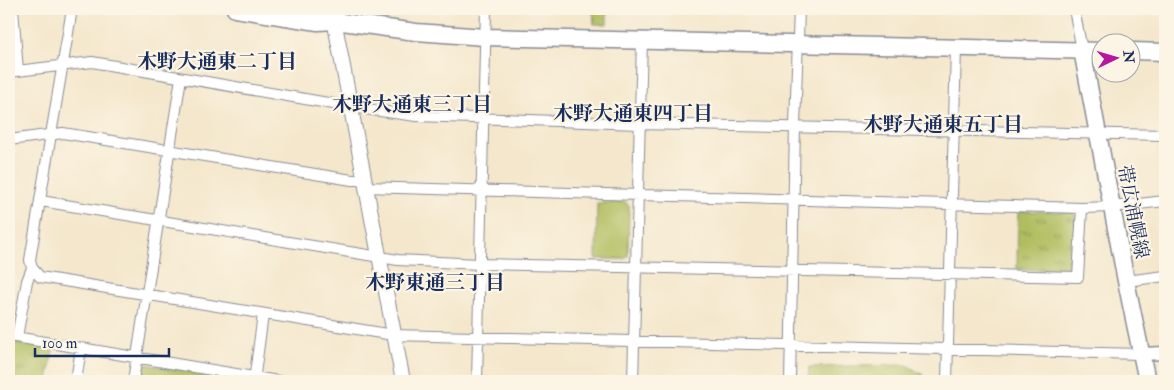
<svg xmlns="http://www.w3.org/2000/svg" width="1174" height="390" font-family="'IM FELL Double Pica','Noto Serif JP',serif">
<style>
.park{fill:url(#park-tufts);stroke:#66765f}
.pitch{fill:#b1be60;stroke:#66765f}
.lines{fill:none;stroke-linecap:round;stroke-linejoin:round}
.minor-casing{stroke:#888b95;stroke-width:12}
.tertiary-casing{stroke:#888b95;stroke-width:15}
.secondary-casing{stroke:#888b95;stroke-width:16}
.primary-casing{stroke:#888b95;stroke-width:19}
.trunk-casing{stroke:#888b95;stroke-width:19}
.minor{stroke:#fff;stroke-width:10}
.tertiary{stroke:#fff;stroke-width:12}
.secondary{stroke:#fff;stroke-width:14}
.primary{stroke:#fff;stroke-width:16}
.trunk{stroke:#fff;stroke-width:16}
.labels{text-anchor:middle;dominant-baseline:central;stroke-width:4.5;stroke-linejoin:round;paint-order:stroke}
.street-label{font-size:19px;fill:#1b2f5e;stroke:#fcf5e5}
.neighbourhood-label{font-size:20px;font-weight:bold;fill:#1b2f5e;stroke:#fcf5e5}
</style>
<defs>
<pattern id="park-tufts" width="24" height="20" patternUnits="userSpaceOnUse" patternTransform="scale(1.25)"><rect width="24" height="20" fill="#b1be60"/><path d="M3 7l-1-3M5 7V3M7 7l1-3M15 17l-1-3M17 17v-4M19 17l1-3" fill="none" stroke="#8f9b52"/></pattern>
</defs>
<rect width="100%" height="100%" fill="#fcf5e5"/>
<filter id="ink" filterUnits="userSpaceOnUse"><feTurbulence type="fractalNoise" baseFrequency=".02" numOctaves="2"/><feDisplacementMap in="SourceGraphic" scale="10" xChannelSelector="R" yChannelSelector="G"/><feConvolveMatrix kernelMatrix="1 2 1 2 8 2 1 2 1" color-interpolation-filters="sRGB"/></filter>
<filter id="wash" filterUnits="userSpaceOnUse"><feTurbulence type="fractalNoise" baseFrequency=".0096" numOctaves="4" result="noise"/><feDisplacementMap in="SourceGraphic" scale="20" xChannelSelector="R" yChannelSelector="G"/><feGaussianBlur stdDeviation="1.12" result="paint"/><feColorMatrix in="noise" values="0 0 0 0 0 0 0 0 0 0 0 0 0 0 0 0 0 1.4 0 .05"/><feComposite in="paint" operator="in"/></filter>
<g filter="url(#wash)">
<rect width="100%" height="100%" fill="#f4e7cc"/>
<path class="park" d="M 593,9 L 607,9 L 607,24 L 594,24 Z
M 1018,211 L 1072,212 L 1076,217 L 1075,266 L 1071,271 L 1017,269 Z
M 9,340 L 53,349 L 48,381 L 9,381 Z
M 145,364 L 244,381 L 136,381 L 139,368 Z"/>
<path class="pitch" d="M 625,202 L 629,205 L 628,256 L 624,259 L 596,259 L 597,203 Z
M 907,365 L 923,375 L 923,381 L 808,381 L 809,367 Z"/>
</g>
<g filter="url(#ink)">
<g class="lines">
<defs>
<path id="minor" d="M 13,9 L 18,71
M 72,9 L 30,260 L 32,268 L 40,277 L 393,335 L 1141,354
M 1074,9 L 1082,50
M 9,72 L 92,62 L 351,107 L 416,116 L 639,124 L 1165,135
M 9,140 L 63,133 L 352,180 L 365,180
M 365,187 L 1082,208 L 1112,207 L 1165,201
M 41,201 L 398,260 L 479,264 L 1078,277 L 1082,208
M 1126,281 L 1165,276
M 9,336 L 278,381
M 17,337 L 27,281 L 32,268
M 76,381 L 81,348
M 133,381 L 181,78
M 254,381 L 263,315
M 477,381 L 486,9
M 633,381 L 642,40
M 790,381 L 795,126 L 799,9
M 947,381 L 956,48"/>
<path id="tertiary" d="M 1141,354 L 1165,353"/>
<path id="secondary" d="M 332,9 L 403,381"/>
<path id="primary" d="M 1082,50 L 1126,281 L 1147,381"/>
<path id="trunk" d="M 235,9 L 318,22 L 335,21 L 416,32 L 485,37 L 1102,51
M 1132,51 L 1165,52"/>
</defs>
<use href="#minor" class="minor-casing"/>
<use href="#tertiary" class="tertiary-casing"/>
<use href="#secondary" class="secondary-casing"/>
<use href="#primary" class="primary-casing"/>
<use href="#trunk" class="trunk-casing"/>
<use href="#minor" class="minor"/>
<use href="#tertiary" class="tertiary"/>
<use href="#secondary" class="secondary"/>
<use href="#primary" class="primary"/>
<use href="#trunk" class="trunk"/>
</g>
</g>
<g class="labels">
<g class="street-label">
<text transform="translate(1133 212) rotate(79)">帯広浦幌線</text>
</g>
<g class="neighbourhood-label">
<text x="217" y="61">木野大通東二丁目</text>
<text x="412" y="104">木野大通東三丁目</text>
<text x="633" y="113">木野大通東四丁目</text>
<text x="943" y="124">木野大通東五丁目</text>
<text x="435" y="282">木野東通三丁目</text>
</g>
</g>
<rect width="1174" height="390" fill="none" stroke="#fcf5e5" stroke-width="30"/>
<g transform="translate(1116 58) rotate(85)"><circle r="24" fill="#fcf5e5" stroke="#a2a6af"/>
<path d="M0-4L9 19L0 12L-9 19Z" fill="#b5179e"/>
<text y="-8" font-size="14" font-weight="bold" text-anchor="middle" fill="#1b2f5e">N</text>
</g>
<path d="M35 348v8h134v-8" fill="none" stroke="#1b2f5e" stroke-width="2.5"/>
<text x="42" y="348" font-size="15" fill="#1b2f5e" stroke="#fcf5e5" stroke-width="4" paint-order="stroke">100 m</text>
</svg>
